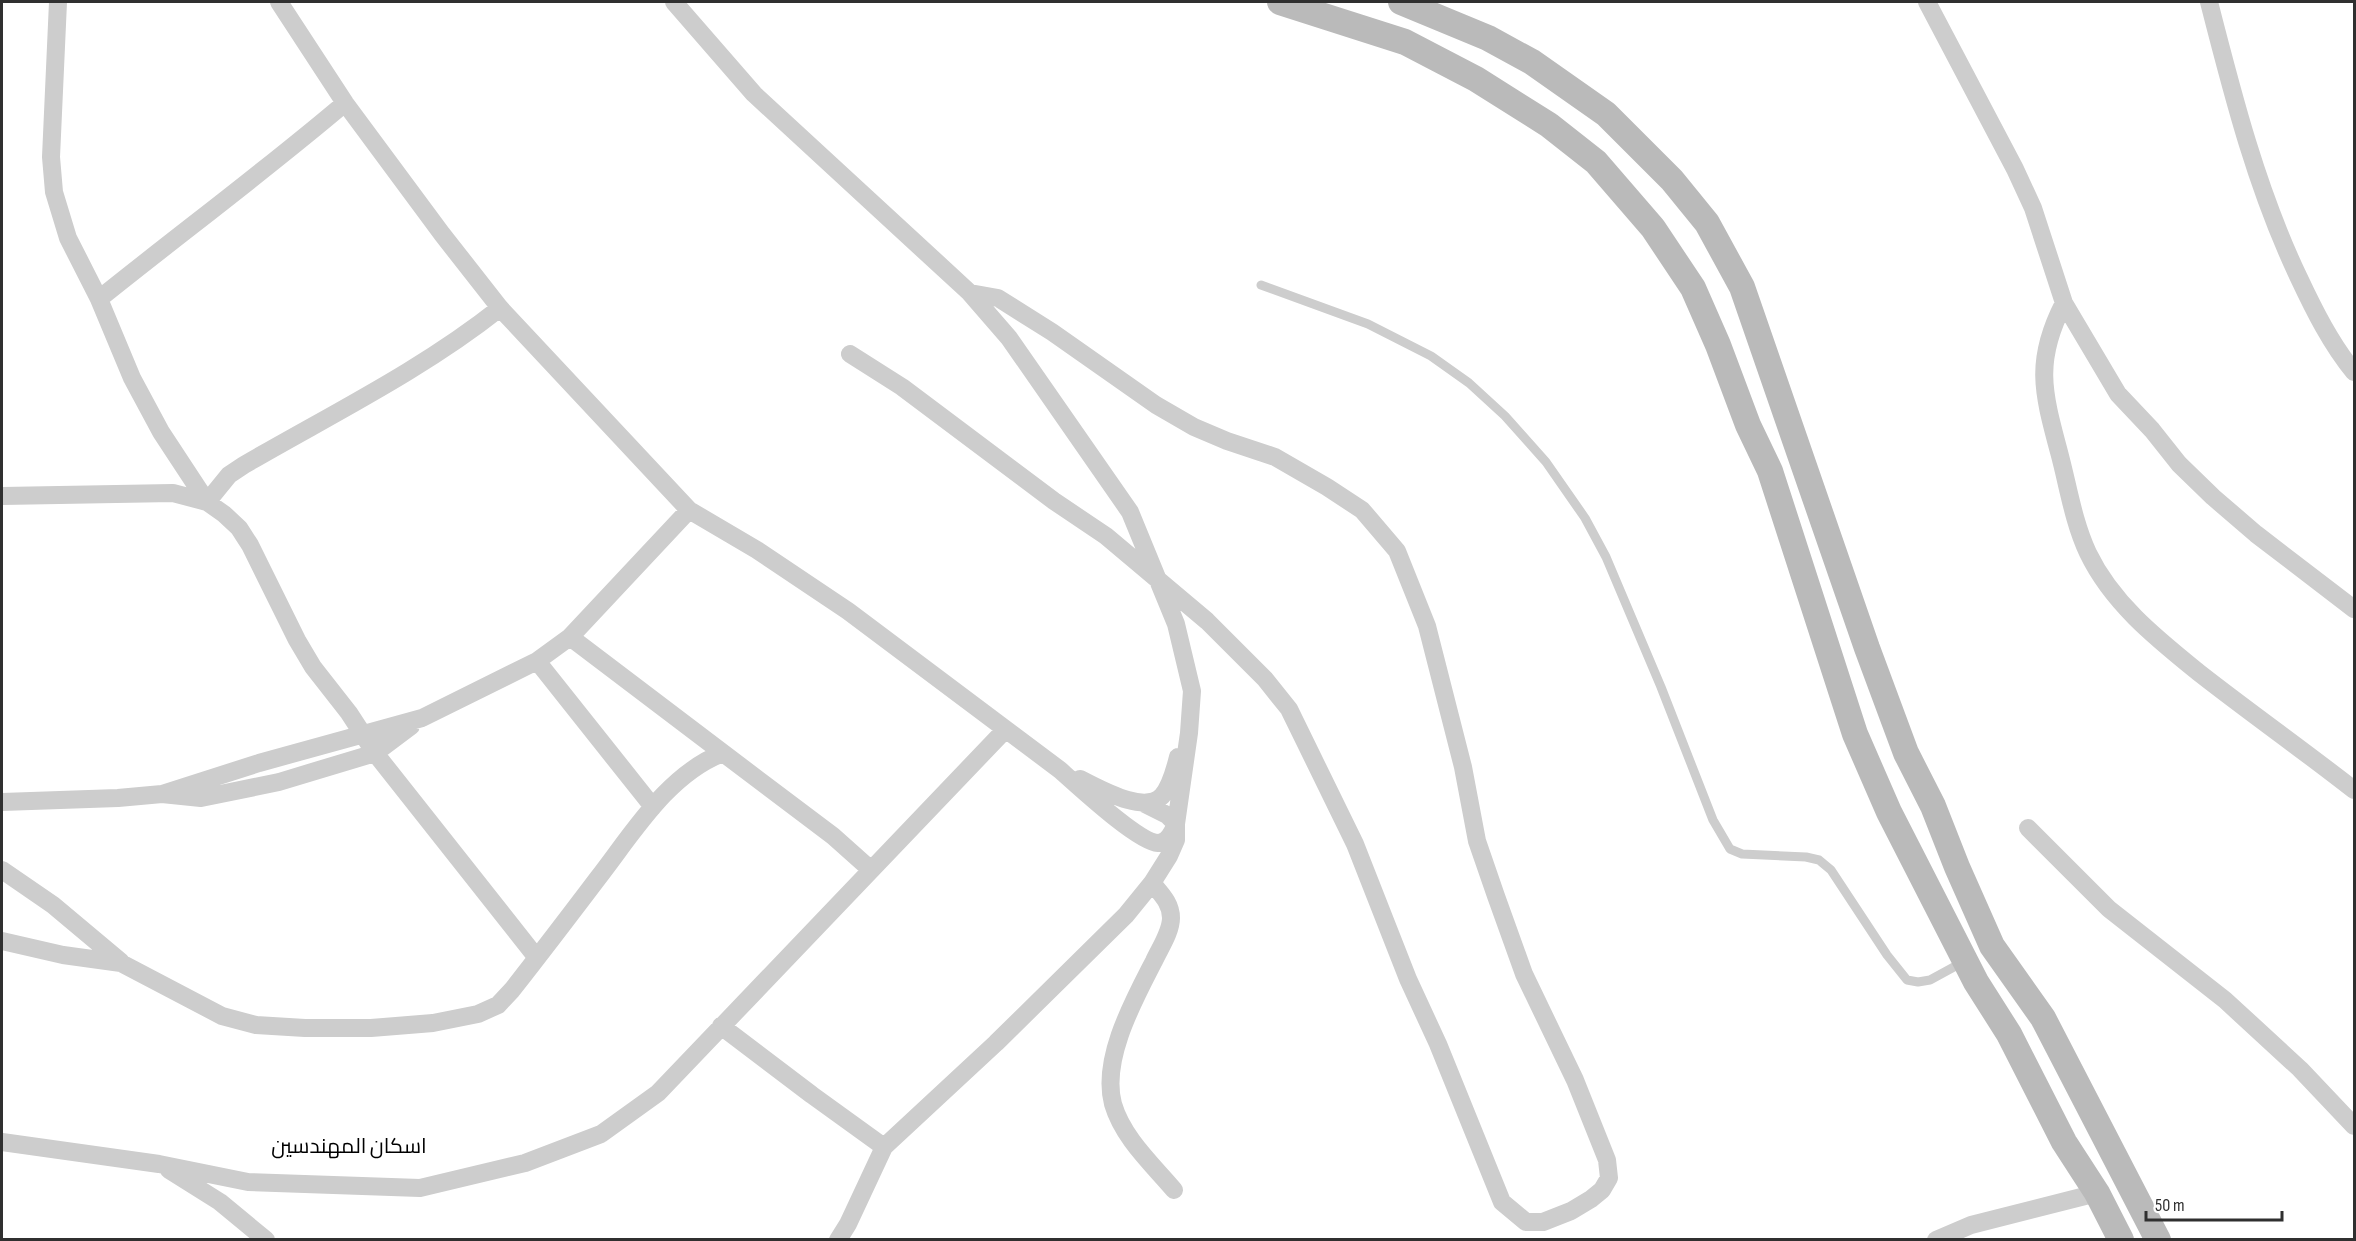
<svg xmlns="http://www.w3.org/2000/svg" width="2356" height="1241" font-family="'Sofia Sans Condensed',Cairo,sans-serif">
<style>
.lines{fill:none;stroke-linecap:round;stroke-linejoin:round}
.lane{stroke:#cdcdcd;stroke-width:9}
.street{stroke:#cdcdcd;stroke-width:18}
.secondary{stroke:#bababa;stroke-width:26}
.labels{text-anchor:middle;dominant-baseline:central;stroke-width:6;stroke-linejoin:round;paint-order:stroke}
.neighbourhood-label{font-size:21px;fill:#000;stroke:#fff}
</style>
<rect width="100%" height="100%" fill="#fff"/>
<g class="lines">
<path class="lane" d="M 1261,285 L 1368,324 L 1431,356 L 1469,383 L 1505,416 L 1546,462 L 1585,518 L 1606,557 L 1661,687 L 1713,820 L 1730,849 L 1742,854 L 1806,857 L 1819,860 L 1831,870 L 1887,955 L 1907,980 L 1918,982 L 1930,980 L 1963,962"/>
<path class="street" d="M 58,2 L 51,157 L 54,192 L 68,238 L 99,299 L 132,378 L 161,432 L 207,502 L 229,475 L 244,465 C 330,415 422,370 500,308
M 279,2 L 345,103 L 442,234 L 500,308 L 689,510 L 757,550 L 848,611 L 1060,770 C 1077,785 1138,842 1158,843 C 1168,843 1173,831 1176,824 L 1189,733 L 1192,691 L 1176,624 L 1130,512 L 1009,338 L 970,293 L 754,94 L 674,2
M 1927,2 L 2015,169 L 2033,208 L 2064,303 L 2118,394 L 2152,430 L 2179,464 L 2213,497 L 2256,534 L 2354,609
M 2209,2 C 2233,96 2257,190 2299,278 C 2314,310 2331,344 2354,372
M 99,299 C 181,233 265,171 345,103
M 2064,303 C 2034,361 2043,392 2059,452 C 2068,485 2073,521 2088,553 C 2112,603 2156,638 2198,672 C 2249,712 2303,750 2354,790
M 850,354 L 902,387 L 1054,501 L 1106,536 L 1207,621 L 1265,679 L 1289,709 L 1355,844 L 1408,979 L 1438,1044 L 1502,1202 L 1526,1222 L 1543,1222 L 1571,1211 L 1591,1199 L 1602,1190 L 1609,1178 L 1607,1160 L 1575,1080 L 1524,974 L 1496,896 L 1477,841 L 1463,767 L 1427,626 L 1397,551 L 1362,510 L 1327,487 L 1275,457 L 1227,441 L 1194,427 L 1156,405 L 1052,332 L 998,298 L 970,293
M 2,496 L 173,493 L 207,502 L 224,514 L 239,528 L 250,545 L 297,640 L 313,667 L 349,713 L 375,753 L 537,958
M 570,637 L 723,753
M 537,661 L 653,807
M 1080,779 C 1099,788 1144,815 1162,796 C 1170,787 1175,769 1178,757
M 162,794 L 259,763 L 422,718 L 537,661 L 570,637 L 689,510
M 2,802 L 118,798 L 162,794 L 201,798 L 279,782 L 375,753 L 411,726
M 2028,828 L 2109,909 L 2225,1000 L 2300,1069 L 2354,1126
M 2,870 L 53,905 L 121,962
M 1152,883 C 1161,894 1171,903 1171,918 C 1171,932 1160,948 1154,961 C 1134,1000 1101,1059 1113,1104 C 1123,1138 1152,1164 1174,1190
M 2,941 L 63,955 L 121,963 L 222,1016 L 256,1025 L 305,1028 L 371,1028 L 433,1023 L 478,1014 L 498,1005 L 512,990 C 541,953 570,915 598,878 C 633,833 668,774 723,753 L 833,836 L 870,869
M 721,1026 L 812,1095 L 884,1147
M 2,1142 L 159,1164 L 248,1182 L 420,1188 L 525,1163 L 601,1134 L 658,1093 L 1005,730
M 169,1170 L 220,1202 L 266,1240
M 838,1240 L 848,1224 L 884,1147 L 996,1043 L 1126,915 L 1152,883 L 1169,856 L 1176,840 L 1176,824 L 1167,815 L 1145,804
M 1936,1240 L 1971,1225 L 2097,1193"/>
<path class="secondary" d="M 1280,2 L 1405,42 L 1476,79 L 1549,125 L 1596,162 L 1653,228 L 1693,288 L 1718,345 L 1748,425 L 1770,471 L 1855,734 L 1889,812 L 1976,982 L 2009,1034 L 2064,1142 L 2097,1193 L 2121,1240
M 1401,2 L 1488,38 L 1532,62 L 1606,114 L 1672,180 L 1707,223 L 1742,287 L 1867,648 L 1906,753 L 1933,806 L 1957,867 L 1992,946 L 2043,1018 L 2158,1240"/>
</g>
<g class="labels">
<g class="neighbourhood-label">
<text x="349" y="1146">اسكان المهندسين</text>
</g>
</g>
<rect width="2356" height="1241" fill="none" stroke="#303030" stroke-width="6"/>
<path d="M2146 1211v9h136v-9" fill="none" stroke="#303030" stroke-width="3"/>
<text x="2155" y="1211" font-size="18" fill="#303030" stroke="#ffffff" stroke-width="4.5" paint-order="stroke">50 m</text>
</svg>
